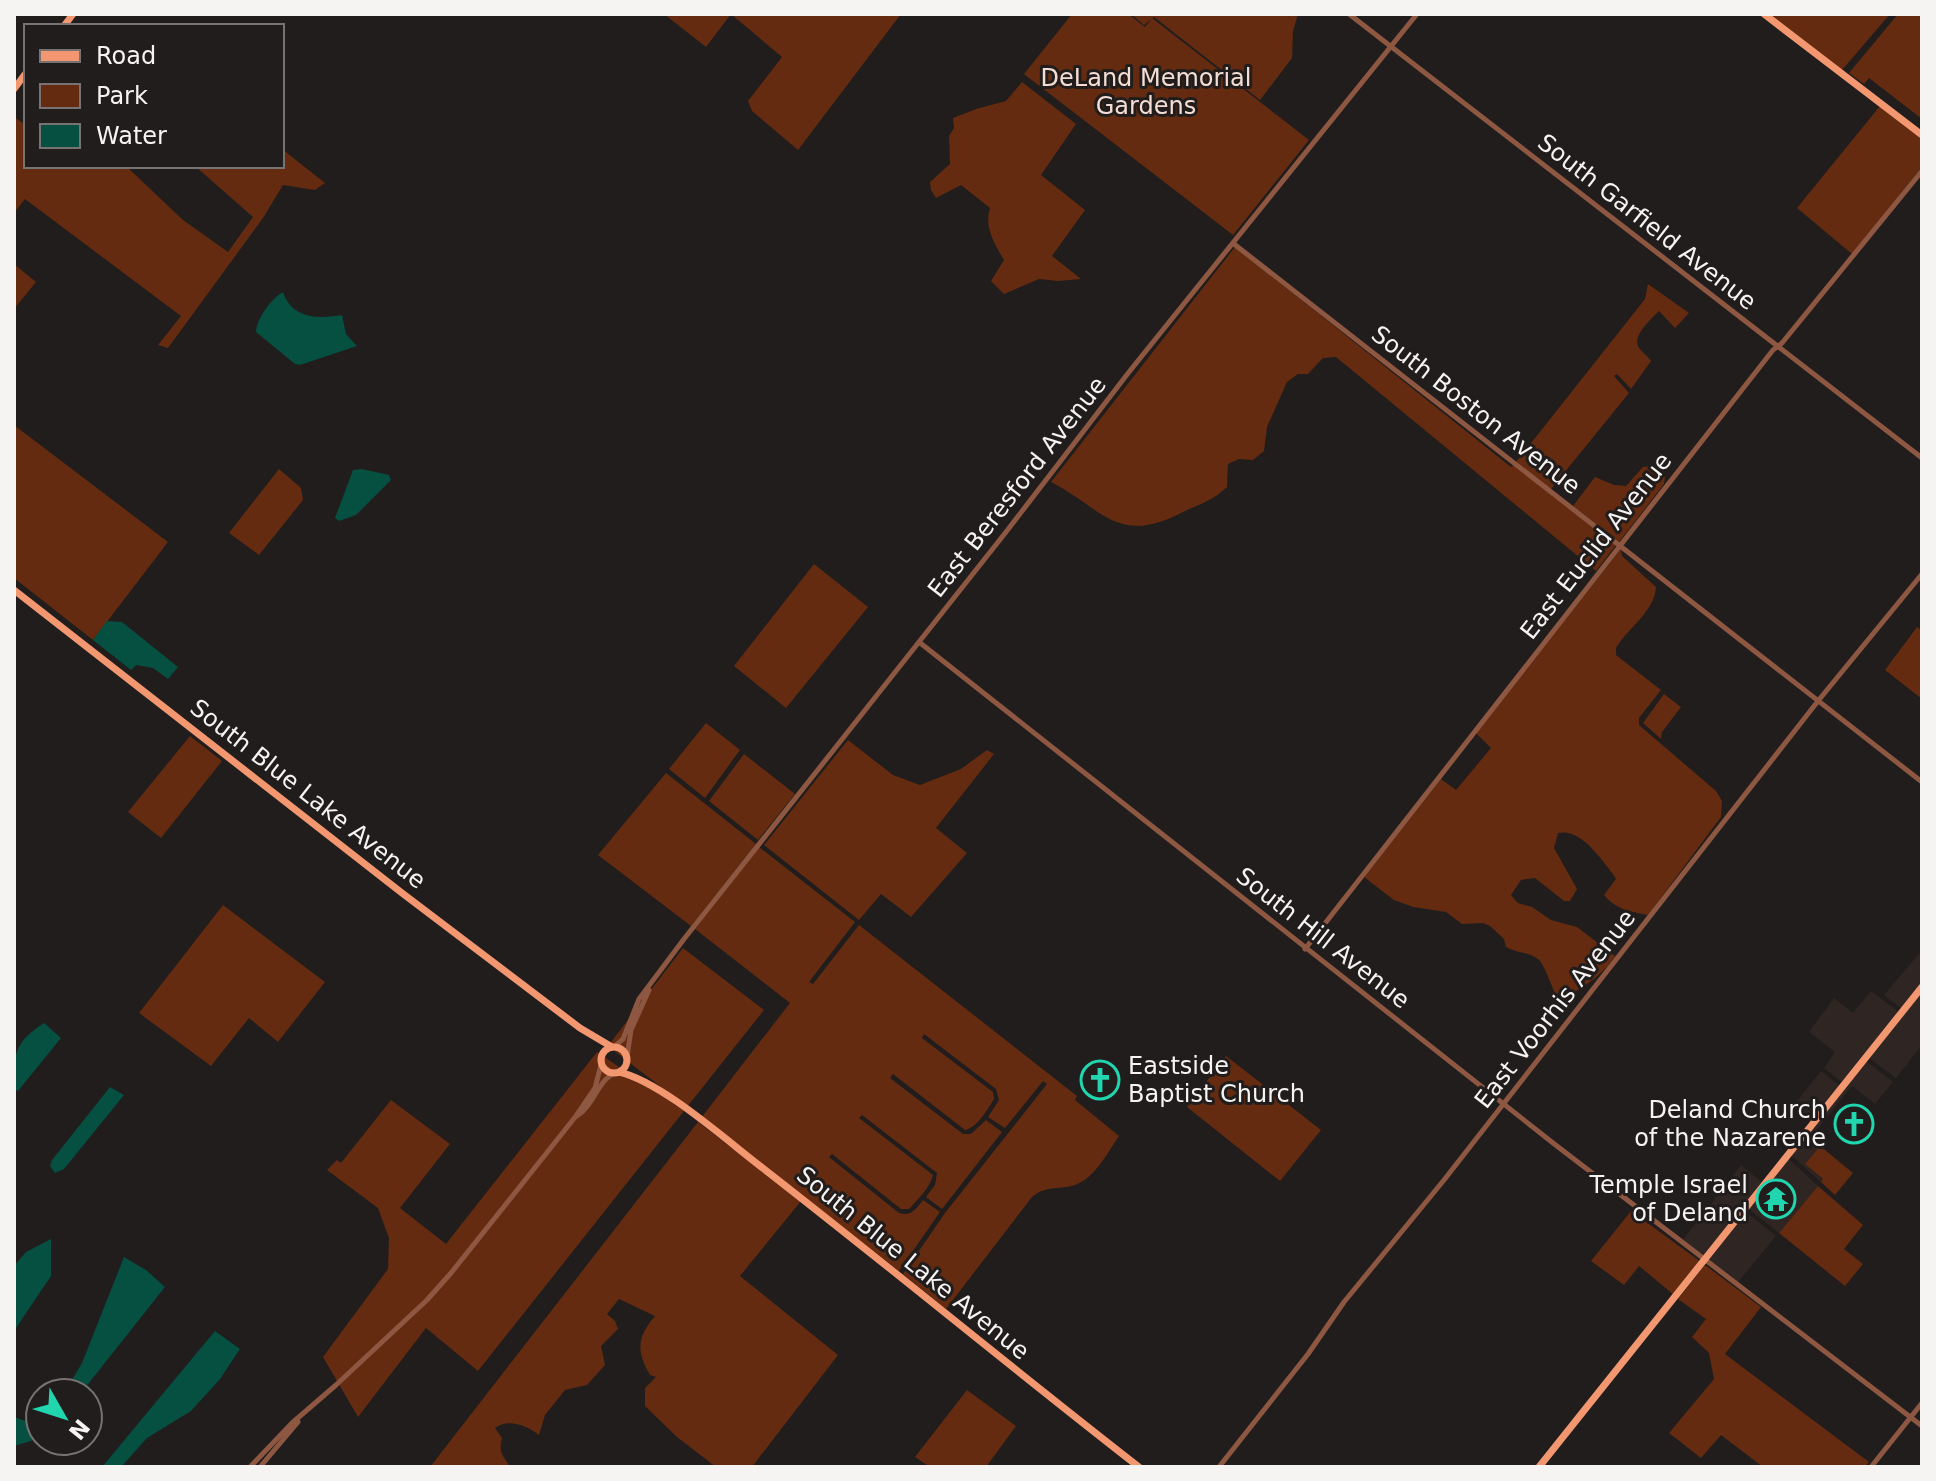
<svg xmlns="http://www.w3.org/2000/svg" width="1936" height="1481" font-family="'DejaVu Sans',sans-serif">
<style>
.built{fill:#2f2623}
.green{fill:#642b10}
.water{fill:#055041}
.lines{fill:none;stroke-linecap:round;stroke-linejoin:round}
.minor{stroke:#8e5741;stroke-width:5}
.major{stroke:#f39771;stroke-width:7}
.labels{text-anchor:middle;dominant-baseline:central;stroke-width:6;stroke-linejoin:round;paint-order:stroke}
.park-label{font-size:24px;fill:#f5ddd3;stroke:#201d1c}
.street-label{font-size:24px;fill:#f6f4f3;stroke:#201d1c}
.poi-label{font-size:24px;fill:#f6f4f3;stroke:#201d1c;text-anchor:end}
</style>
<rect width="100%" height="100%" fill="#201d1c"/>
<path class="built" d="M 1922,950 L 1922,983 L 1902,1009 L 1884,995 Z
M 1871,991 L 1899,1012 L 1843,1083 L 1824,1068 L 1835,1052 L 1809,1032 L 1834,998 L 1853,1013 Z
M 1922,991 L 1922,1045 L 1896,1078 L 1869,1058 Z
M 1866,1061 L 1893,1082 L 1875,1104 L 1852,1086 L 1811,1137 L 1820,1146 L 1805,1164 L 1823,1180 L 1821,1182 L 1791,1155 Z
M 1821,1071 L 1840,1086 L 1812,1121 L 1793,1106 Z
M 1789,1159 L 1818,1186 L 1779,1233 L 1749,1209 Z
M 1741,1165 L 1763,1183 L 1705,1257 L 1683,1240 Z
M 1746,1212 L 1776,1236 L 1738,1282 L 1709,1260 Z"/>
<path class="green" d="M 664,14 L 901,14 L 798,150 L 752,111 L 748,101 L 782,57 L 731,14 L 706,47 Z
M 1072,14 L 1128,14 L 1145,27 L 1152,18 L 1309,140 L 1233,235 L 1024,74 Z
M 1131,14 L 1298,14 L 1293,31 L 1292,58 L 1260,100 L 1154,17 L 1144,25 Z
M 1768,14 L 1890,14 L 1842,70 Z
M 1898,14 L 1922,14 L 1922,119 L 1869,78 L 1864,84 L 1849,73 Z
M 1022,82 L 1076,124 L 1041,175 L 1085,210 L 1052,256 L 1081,279 L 1058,281 L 1039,279 L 1004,294 L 991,281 L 1004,260 C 994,243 984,227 990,208 L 961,185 L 936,198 L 931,190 L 930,182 L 950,164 L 949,136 L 954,128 L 953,118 L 976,109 L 1006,101 Z
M 1880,106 L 1922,137 L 1922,167 L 1852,254 L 1797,208 Z
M 14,117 L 26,125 L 26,166 L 126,166 L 183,220 L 228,252 L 253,217 L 195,166 L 282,166 L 282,149 L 325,183 L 315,190 L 283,185 L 263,218 L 168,348 L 158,345 L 181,316 L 25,199 L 14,213 Z
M 1235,247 L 1511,467 L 1514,465 L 1616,545 L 1596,571 L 1336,357 L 1323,358 L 1308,374 L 1298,374 L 1287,382 L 1267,427 L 1264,451 L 1253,460 L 1239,459 L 1228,464 L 1227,487 C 1210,503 1198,504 1179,514 C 1116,545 1102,508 1051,482 Z
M 14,264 L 36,282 L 14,309 Z
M 1648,284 L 1689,313 L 1675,328 L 1659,311 C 1652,318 1633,335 1638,346 C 1640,351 1648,356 1651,361 L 1631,389 L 1617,374 L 1614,376 L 1629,393 L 1551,489 L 1516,462 L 1645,299 Z
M 14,425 L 168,542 L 93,640 L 14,578 Z
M 1653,466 L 1665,475 L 1664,484 L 1619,542 L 1573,506 L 1595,477 L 1614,485 L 1626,486 L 1643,467 Z
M 279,469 L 301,488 L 303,500 L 259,555 L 229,533 Z
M 1621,549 L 1622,556 L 1656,587 C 1655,611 1627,629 1616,648 L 1616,655 L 1661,690 L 1639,718 L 1639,725 L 1716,791 L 1722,801 L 1721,817 L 1648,915 C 1631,912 1615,909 1604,895 L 1616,879 L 1613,874 C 1600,858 1581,828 1558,833 L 1554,848 L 1577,889 L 1570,901 L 1564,901 L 1535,878 L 1521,880 L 1511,895 L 1518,903 L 1532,907 L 1551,920 L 1577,927 L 1615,956 C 1602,977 1579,990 1558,1001 C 1554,992 1544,963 1538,959 C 1529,952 1516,953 1506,947 L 1504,939 L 1490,926 L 1483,923 L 1462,924 L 1446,912 L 1413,907 L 1394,900 L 1364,877 L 1441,779 L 1456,790 L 1491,748 L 1476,733 Z
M 814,564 L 868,607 L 786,708 L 734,666 Z
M 1917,627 L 1922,630 L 1922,699 L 1885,670 Z
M 1664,694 L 1681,707 L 1662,732 L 1661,739 L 1643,723 Z
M 706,723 L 740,750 L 705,798 L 669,769 Z
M 190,736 L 222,761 L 161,838 L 128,812 Z
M 848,740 L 893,775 L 920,785 L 961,769 L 987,750 L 994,754 L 936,828 L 967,853 L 911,917 L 881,894 L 859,920 L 764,845 Z
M 744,754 L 795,794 L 758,840 L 709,801 Z
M 666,773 L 756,844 L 691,926 L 598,855 Z
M 759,847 L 855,922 L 809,982 L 813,984 L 859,925 L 1077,1096 L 1075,1100 L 1119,1136 C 1108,1152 1095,1178 1075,1185 C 1060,1190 1046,1185 1032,1197 L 946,1309 L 903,1274 L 945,1213 L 1047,1084 L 1043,1081 L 1005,1128 L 988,1117 L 999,1100 L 996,1089 L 924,1034 L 922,1038 L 993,1092 L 994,1099 C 987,1110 978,1127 965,1130 L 893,1074 L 890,1078 L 963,1134 L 971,1134 L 986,1120 L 1002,1132 L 942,1209 L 926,1197 L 935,1185 L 937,1173 L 862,1115 L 859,1118 L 933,1175 C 930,1188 918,1199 909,1209 L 901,1209 L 832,1154 L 829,1157 L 899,1213 C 911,1217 916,1209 923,1200 L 940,1212 L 899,1271 L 701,1118 L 790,1003 L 695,929 Z
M 223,905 L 325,982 L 278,1042 L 249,1018 L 211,1066 L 139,1013 Z
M 683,948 L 764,1010 L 687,1107 L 608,1046 Z
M 597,1052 L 684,1111 L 478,1371 L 426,1328 L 358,1417 L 323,1357 L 388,1269 L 389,1238 L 378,1208 L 327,1170 L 337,1160 L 341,1163 L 391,1100 L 450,1144 L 400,1208 L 446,1244 Z
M 1226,1056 L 1321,1130 L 1280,1181 L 1187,1107 Z
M 698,1122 L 801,1201 L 740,1276 L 838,1355 L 752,1467 L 716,1467 L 677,1437 L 645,1406 L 645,1388 L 656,1377 L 650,1375 C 636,1351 637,1337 655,1316 L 619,1299 L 607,1314 L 615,1321 L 618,1329 L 601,1346 L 605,1365 L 587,1385 L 565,1390 L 545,1415 L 539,1435 C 527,1425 507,1418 495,1428 L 502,1438 C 498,1453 503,1455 510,1467 L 430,1467 Z
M 1820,1146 L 1853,1173 L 1835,1195 L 1821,1182 L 1823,1179 L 1805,1164 Z
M 1818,1186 L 1863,1225 L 1844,1249 L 1863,1264 L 1845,1286 L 1779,1233 Z
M 1631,1211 L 1701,1262 L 1674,1295 L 1639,1266 L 1624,1285 L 1591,1261 Z
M 1705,1265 L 1761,1307 L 1725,1354 L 1869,1462 L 1865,1467 L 1763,1467 L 1721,1435 L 1701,1458 L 1669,1433 L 1714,1379 L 1709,1353 L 1692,1337 L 1706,1319 L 1678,1299 Z
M 967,1390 L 1016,1426 L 986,1467 L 930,1467 L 915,1457 Z"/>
<path class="water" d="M 283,292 C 292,319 318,319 342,315 L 346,334 L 357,346 L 300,365 L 295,364 L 256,332 C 257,318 271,299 283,292 Z
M 362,469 L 389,475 L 391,480 L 356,515 L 339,521 L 335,518 L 353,470 Z
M 107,621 L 122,622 L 178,667 L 168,679 L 153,668 L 136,665 L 131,670 L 93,640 Z
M 44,1023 L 61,1038 L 18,1091 L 14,1089 C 14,1055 13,1043 44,1023 Z
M 110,1087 L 124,1095 L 64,1169 L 55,1173 L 50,1166 L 52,1160 Z
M 51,1239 L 51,1276 L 14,1331 L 14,1266 L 26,1252 Z
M 124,1257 L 146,1270 L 165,1287 L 81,1393 L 64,1393 L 82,1363 Z
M 215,1331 L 240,1349 L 220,1379 L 191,1411 L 147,1438 L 121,1467 L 102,1467 Z
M 40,1416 L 40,1434 L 31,1441 L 14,1446 L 14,1417 L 28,1422 Z"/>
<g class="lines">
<path class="minor" d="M 1349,14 L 1922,458
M 1234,244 L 1922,782
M 919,642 L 1553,1143 L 1922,1426
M 1305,949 L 1773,350 L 1782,343 L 1922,171
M 614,1047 L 623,1039 L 639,999 L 684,939 L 1006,532 L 1129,372 L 1417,14
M 627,1057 L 631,1030 L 649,990
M 577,1116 C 594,1105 598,1080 615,1073
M 250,1467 L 292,1423 L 336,1385 L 427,1300 L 451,1273 L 576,1116 L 595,1088 L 602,1061
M 260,1467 L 298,1422
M 1219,1467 L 1308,1354 L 1344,1302 L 1444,1180 L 1818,701 L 1922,574
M 1871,1467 L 1922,1403"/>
<path class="major" d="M 1764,14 L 1922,135
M 64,26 L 73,14
M 14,89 L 26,73
M 14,590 L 402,893 L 580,1028 L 612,1047
M601 1060a13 13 0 1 1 26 0a13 13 0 1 1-26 0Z
M 619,1072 C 662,1082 727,1141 764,1169 C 890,1267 1013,1369 1139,1467
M 1539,1467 L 1922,987"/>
</g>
<defs>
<symbol id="church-ring" viewBox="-11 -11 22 22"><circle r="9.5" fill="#201d1c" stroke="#21d5af" stroke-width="1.5"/><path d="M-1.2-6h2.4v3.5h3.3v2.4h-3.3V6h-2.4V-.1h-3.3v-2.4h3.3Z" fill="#21d5af"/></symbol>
<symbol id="temple-ring" viewBox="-11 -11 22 22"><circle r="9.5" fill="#201d1c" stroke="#21d5af" stroke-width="1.5"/><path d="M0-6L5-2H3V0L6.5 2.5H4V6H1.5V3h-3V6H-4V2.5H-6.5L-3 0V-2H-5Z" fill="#21d5af"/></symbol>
</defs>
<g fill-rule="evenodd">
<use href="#church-ring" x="1078" y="1058" width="44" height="44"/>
<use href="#church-ring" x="1832" y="1102" width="44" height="44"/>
<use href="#temple-ring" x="1754" y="1177" width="44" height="44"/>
</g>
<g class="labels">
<g class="park-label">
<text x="1146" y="78">DeLand Memorial<tspan x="1146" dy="28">Gardens</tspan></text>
</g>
<g class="street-label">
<text transform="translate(1647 222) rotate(38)">South Garfield Avenue</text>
<text transform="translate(1476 410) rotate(38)">South Boston Avenue</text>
<text transform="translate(1017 487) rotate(-52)">East Beresford Avenue</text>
<text transform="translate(1596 546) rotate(-52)">East Euclid Avenue</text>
<text transform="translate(308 794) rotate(38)">South Blue Lake Avenue</text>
<text transform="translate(1323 938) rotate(38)">South Hill Avenue</text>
<text transform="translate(1555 1009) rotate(-52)">East Voorhis Avenue</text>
<text transform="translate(913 1263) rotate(39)">South Blue Lake Avenue</text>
</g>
<g class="poi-label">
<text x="1128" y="1066" text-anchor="start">Eastside<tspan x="1128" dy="28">Baptist Church</tspan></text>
<text x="1826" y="1110">Deland Church<tspan x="1826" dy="28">of the Nazarene</tspan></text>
<text x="1748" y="1185">Temple Israel<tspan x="1748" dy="28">of Deland</tspan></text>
</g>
</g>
<rect width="1936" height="1481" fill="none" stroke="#f6f4f3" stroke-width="32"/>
<rect x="24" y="24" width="260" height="144" fill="#201d1c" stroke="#767372" stroke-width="2"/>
<rect x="40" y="50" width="40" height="12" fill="#f39771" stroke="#767372" stroke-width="2"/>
<text x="96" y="64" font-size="24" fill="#f6f4f3">Road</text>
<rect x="40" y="84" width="40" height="24" fill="#642b10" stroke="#767372" stroke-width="2"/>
<text x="96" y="104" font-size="24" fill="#f6f4f3">Park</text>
<rect x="40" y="124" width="40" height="24" fill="#055041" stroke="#767372" stroke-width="2"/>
<text x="96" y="144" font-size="24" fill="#f6f4f3">Water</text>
<g transform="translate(64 1417) rotate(129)"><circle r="38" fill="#201d1c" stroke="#767372" stroke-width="2"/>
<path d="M0-6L14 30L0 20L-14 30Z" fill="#21d5af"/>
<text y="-12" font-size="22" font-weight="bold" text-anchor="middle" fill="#f6f4f3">N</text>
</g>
</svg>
